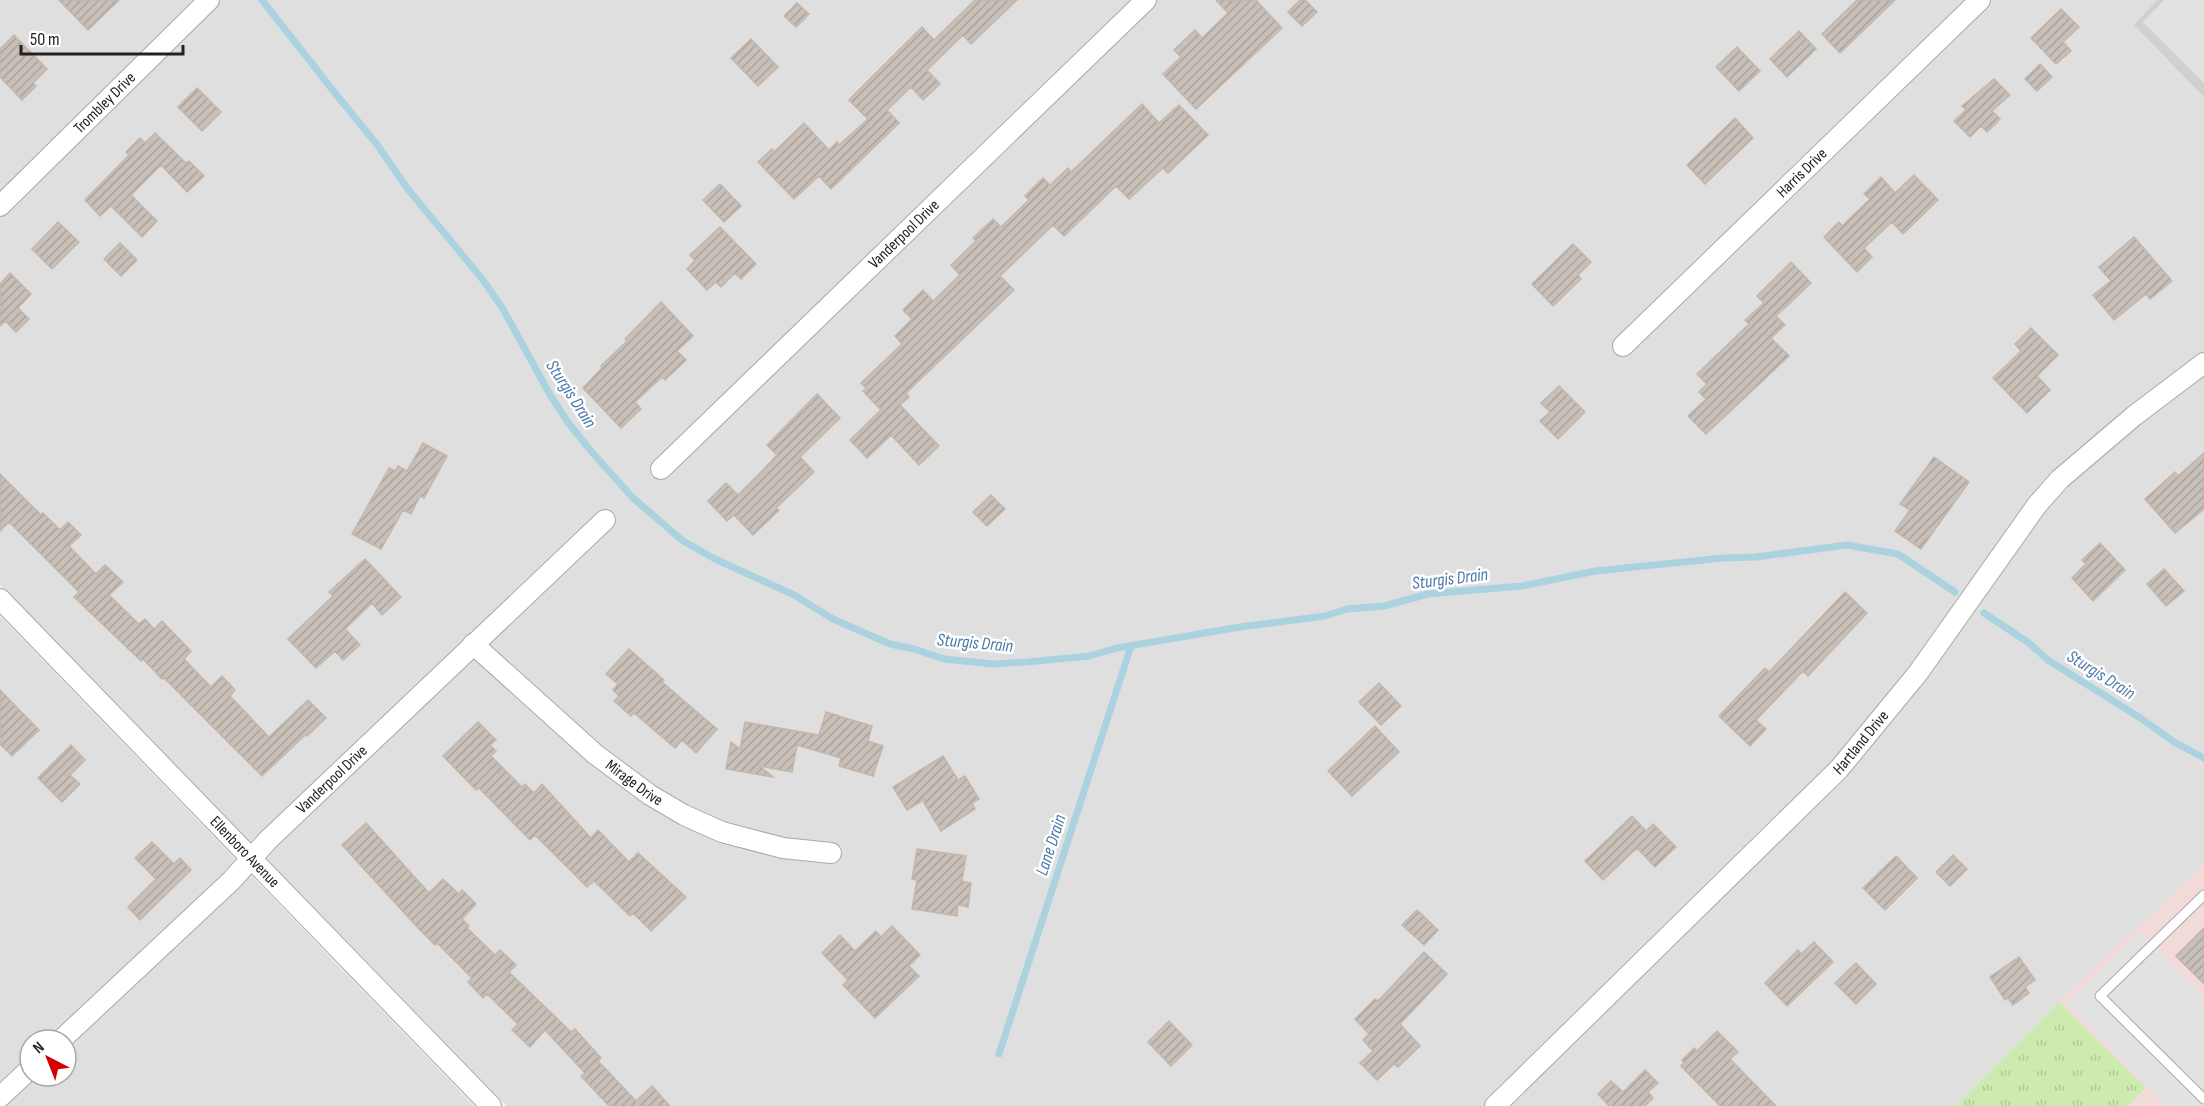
<svg xmlns="http://www.w3.org/2000/svg" width="2204" height="1106" font-family="'Sofia Sans Condensed',sans-serif">
<style>
.residential{fill:#e0dfdf;fill-rule:evenodd}
.commercial{fill:#f2dad9}
.religious{fill:#d0d0d0}
.grass{fill:url(#grass-tufts)}
.parking{fill:#e2e2e2}
.lines{fill:none;stroke-linecap:round;stroke-linejoin:round}
.stream{stroke:#aad3df;stroke-width:7}
.building{fill:url(#building-hatch);stroke:#c4b6ab;stroke-width:1.5}
.lane-casing{stroke:#a9a9a9;stroke-width:11}
.street-casing{stroke:#a9a9a9;stroke-width:22}
.lane{stroke:#fff;stroke-width:9}
.street{stroke:#fff;stroke-width:20}
.labels{text-anchor:middle;dominant-baseline:central;stroke-width:5;stroke-linejoin:round;paint-order:stroke}
.street-label{font-size:16px;fill:#222;stroke:#fff}
.water-label{font-size:18px;font-style:italic;fill:#4a7aab;stroke:#fff}
</style>
<defs>
<pattern id="grass-tufts" width="24" height="20" patternUnits="userSpaceOnUse" patternTransform="scale(1.5)"><rect width="24" height="20" fill="#cdebb0"/><path d="M3 7l-1-3M5 7V3M7 7l1-3M15 17l-1-3M17 17v-4M19 17l1-3" fill="none" stroke="#b0c997"/></pattern>
<pattern id="building-hatch" width="6" height="6" patternUnits="userSpaceOnUse" patternTransform="scale(1.5)"><rect width="6" height="6" fill="#c7bfb8"/><path d="M-1 1l2-2M0 6l6-6M5 7l2-2" fill="none" stroke="#aba49e"/></pattern>
</defs>
<rect width="100%" height="100%" fill="#f2efe9"/>
<path class="residential" d="M 0,0 L 2157,0 L 2135,25 L 2204,97 L 2204,865 L 2059,1002 L 1955,1106 L 507,1106 L 0,584 Z
M 0,616 L 474,1106 L 0,1106 ZM 30,1040 L 66,1040 L 66,1076 L 30,1076 Z"/>
<path class="commercial" d="M 2204,865 L 2204,1106 L 2128,1106 L 2146,1089 L 2059,1002 Z"/>
<path class="religious" d="M 2157,0 L 2204,0 L 2204,97 L 2134,25 Z"/>
<path class="grass" d="M 2059,1002 L 2146,1088 L 2128,1106 L 1955,1106 Z"/>
<path class="parking" d="M 2164,0 L 2204,0 L 2204,83 L 2143,22 Z
M 2140,931 L 2204,996 L 2204,1106 L 2167,1106 L 2067,1004 Z"/>
<g class="lines">
<path class="stream" d="M 262,0 L 331,88 L 378,146 L 407,188 L 483,280 L 503,309 L 549,393 L 567,421 L 591,451 L 633,498 L 683,541 L 715,559 L 794,595 L 833,619 L 890,644 L 914,649 L 944,659 L 992,664 L 1027,662 L 1089,656 L 1117,648 L 1240,627 L 1325,616 L 1347,609 L 1384,606 L 1428,594 L 1522,586 L 1595,571 L 1723,558 L 1756,557 L 1847,545 L 1898,554 L 1955,592
M 1984,613 L 2029,643 L 2048,660 L 2142,719 L 2174,742 L 2204,758
M 999,1054 L 1131,646"/>
</g>
<path class="building" d="M 59,0 L 119,0 L 88,30 Z
M 975,0 L 1017,0 L 971,44 L 963,35 L 927,70 L 940,84 L 923,100 L 911,87 L 887,110 L 899,123 L 831,189 L 819,176 L 794,199 L 758,162 L 772,149 L 774,152 L 804,123 L 829,150 L 837,142 L 839,145 L 868,119 L 849,100 L 922,27 L 934,40 Z
M 1216,0 L 1256,0 L 1282,28 L 1196,109 L 1163,74 L 1181,57 L 1174,50 L 1195,30 L 1202,38 L 1228,13 Z
M 1300,0 L 1305,0 L 1317,12 L 1302,26 L 1288,12 Z
M 1857,0 L 1895,0 L 1840,53 L 1822,34 Z
M 797,3 L 809,14 L 796,27 L 784,16 Z
M 2061,9 L 2079,27 L 2063,42 L 2071,51 L 2056,64 L 2031,38 Z
M 1799,31 L 1816,49 L 1787,77 L 1770,59 Z
M 14,35 L 47,69 L 33,83 L 36,86 L 22,100 L 0,77 L 0,49 Z
M 751,39 L 778,67 L 758,86 L 731,58 Z
M 1737,47 L 1760,71 L 1739,91 L 1716,67 Z
M 2040,64 L 2052,77 L 2037,91 L 2025,79 Z
M 1994,79 L 2010,95 L 1992,111 L 2000,119 L 1987,132 L 1981,126 L 1970,137 L 1954,121 L 1966,110 L 1962,106 Z
M 197,88 L 221,112 L 202,131 L 178,107 Z
M 1142,104 L 1159,123 L 1179,105 L 1208,135 L 1168,173 L 1163,168 L 1129,199 L 1116,186 L 1064,236 L 1053,225 L 1000,276 L 1014,290 L 906,393 L 909,397 L 900,405 L 939,446 L 919,465 L 891,435 L 867,458 L 850,440 L 881,410 L 863,391 L 866,388 L 861,383 L 902,344 L 895,336 L 912,319 L 903,310 L 923,290 L 933,301 L 960,275 L 951,265 L 976,241 L 973,238 L 993,219 L 1001,227 L 1029,200 L 1025,196 L 1043,178 L 1050,185 L 1068,168 L 1071,172 Z
M 1735,118 L 1753,138 L 1705,184 L 1687,165 Z
M 155,133 L 186,163 L 189,161 L 204,176 L 187,192 L 161,165 L 131,195 L 157,221 L 142,237 L 111,206 L 100,216 L 85,200 L 129,155 L 126,152 L 140,138 L 145,143 Z
M 1914,175 L 1938,200 L 1903,234 L 1892,222 L 1864,248 L 1872,257 L 1857,272 L 1824,237 L 1839,222 L 1842,226 L 1870,199 L 1864,194 L 1881,177 L 1895,193 Z
M 720,184 L 741,206 L 724,222 L 703,200 Z
M 58,222 L 79,242 L 52,269 L 32,249 Z
M 720,227 L 756,264 L 741,279 L 735,273 L 721,287 L 716,282 L 707,290 L 687,269 L 695,260 L 690,255 Z
M 2134,237 L 2172,281 L 2150,299 L 2146,294 L 2114,320 L 2093,295 L 2111,281 L 2099,267 Z
M 120,243 L 137,260 L 121,276 L 104,259 Z
M 1573,244 L 1591,262 L 1578,275 L 1581,279 L 1553,306 L 1532,284 Z
M 1791,262 L 1811,283 L 1776,316 L 1785,325 L 1771,338 L 1789,356 L 1706,434 L 1688,416 L 1706,399 L 1699,392 L 1707,384 L 1697,374 L 1749,324 L 1745,320 L 1764,303 L 1757,296 Z
M 10,273 L 31,294 L 18,308 L 29,319 L 16,332 L 5,321 L 0,326 L 0,284 Z
M 661,302 L 693,336 L 677,351 L 686,360 L 665,380 L 662,377 L 635,402 L 641,409 L 621,428 L 583,388 L 602,368 L 601,366 L 627,341 L 625,339 Z
M 2031,328 L 2058,355 L 2037,376 L 2050,390 L 2027,413 L 1993,378 L 2021,351 L 2015,344 Z
M 1559,386 L 1585,412 L 1558,439 L 1540,421 L 1550,412 L 1541,403 Z
M 817,394 L 840,418 L 800,457 L 814,472 L 776,508 L 779,510 L 753,535 L 734,515 L 727,521 L 708,501 L 726,483 L 738,495 L 762,471 L 777,455 L 767,445 Z
M 423,443 L 447,456 L 424,498 L 420,496 L 411,514 L 403,510 L 381,549 L 352,534 L 389,468 L 395,471 L 398,466 L 407,471 Z
M 2204,453 L 2204,509 L 2175,533 L 2145,499 L 2175,472 L 2178,476 Z
M 1934,457 L 1969,482 L 1921,549 L 1895,531 L 1910,510 L 1900,504 Z
M 0,474 L 41,515 L 43,513 L 60,530 L 68,522 L 81,535 L 69,546 L 96,574 L 105,565 L 123,582 L 109,595 L 139,624 L 145,619 L 154,629 L 162,621 L 191,651 L 184,659 L 211,687 L 222,676 L 235,690 L 230,696 L 269,737 L 308,700 L 326,718 L 307,736 L 306,734 L 262,776 L 164,678 L 162,679 L 143,659 L 141,661 L 74,597 L 79,592 L 9,522 L 0,531 Z
M 991,495 L 1005,509 L 987,526 L 973,512 Z
M 2100,543 L 2125,570 L 2093,601 L 2072,578 L 2086,564 L 2082,560 Z
M 365,559 L 401,597 L 382,615 L 372,603 L 345,629 L 360,645 L 343,660 L 335,651 L 316,668 L 288,639 L 333,596 L 329,592 Z
M 2164,569 L 2184,591 L 2166,606 L 2147,584 Z
M 1845,592 L 1867,613 L 1808,676 L 1803,671 L 1756,720 L 1766,729 L 1750,746 L 1719,716 L 1765,668 L 1769,672 Z
M 629,649 L 664,680 L 662,682 L 717,729 L 696,753 L 682,740 L 675,748 L 634,713 L 631,716 L 614,701 L 619,696 L 613,690 L 618,684 L 606,674 Z
M 1379,683 L 1401,706 L 1381,725 L 1359,702 Z
M 0,690 L 39,730 L 12,756 L 0,744 Z
M 826,712 L 872,726 L 868,741 L 883,746 L 873,776 L 839,766 L 841,758 L 797,745 L 792,772 L 760,766 L 773,777 L 726,769 L 731,742 L 740,749 L 745,722 L 819,735 Z
M 478,722 L 496,740 L 490,745 L 496,751 L 491,756 L 522,787 L 525,784 L 534,793 L 542,784 L 591,838 L 598,830 L 629,862 L 638,853 L 686,897 L 651,931 L 633,913 L 630,916 L 594,881 L 587,887 L 535,835 L 530,840 L 479,788 L 476,790 L 443,756 Z
M 1375,726 L 1399,752 L 1352,796 L 1328,771 Z
M 71,745 L 85,760 L 70,775 L 80,784 L 62,802 L 38,778 Z
M 943,756 L 958,780 L 965,776 L 979,799 L 972,803 L 975,809 L 941,831 L 924,803 L 925,799 L 907,810 L 893,787 Z
M 1632,816 L 1646,831 L 1653,824 L 1676,847 L 1655,867 L 1637,848 L 1603,880 L 1585,861 Z
M 366,823 L 429,893 L 443,879 L 459,894 L 462,890 L 476,904 L 462,919 L 469,926 L 467,928 L 495,955 L 500,950 L 516,965 L 509,972 L 571,1032 L 575,1029 L 601,1058 L 598,1061 L 636,1101 L 652,1086 L 670,1106 L 609,1106 L 581,1076 L 585,1073 L 545,1030 L 530,1047 L 512,1030 L 518,1024 L 487,994 L 483,998 L 468,982 L 472,978 L 437,943 L 435,945 L 419,929 L 342,845 Z
M 152,842 L 174,864 L 180,858 L 191,870 L 140,920 L 128,907 L 156,879 L 135,858 Z
M 917,849 L 966,856 L 962,881 L 971,883 L 968,907 L 958,905 L 957,916 L 912,909 L 917,880 L 912,879 Z
M 1953,855 L 1967,869 L 1950,886 L 1936,872 Z
M 1896,856 L 1917,878 L 1885,910 L 1863,888 Z
M 1417,910 L 1438,930 L 1424,945 L 1402,925 Z
M 892,926 L 920,955 L 909,966 L 919,976 L 875,1018 L 843,985 L 848,980 L 822,953 L 840,935 L 855,951 L 876,931 L 881,937 Z
M 2204,928 L 2204,984 L 2176,956 Z
M 1814,942 L 1833,962 L 1787,1006 L 1765,983 L 1798,950 L 1801,954 Z
M 1424,952 L 1447,974 L 1400,1024 L 1420,1046 L 1398,1067 L 1394,1064 L 1377,1080 L 1360,1063 L 1373,1051 L 1363,1040 L 1369,1034 L 1355,1019 L 1375,999 L 1378,1001 Z
M 2019,957 L 2035,980 L 2025,987 L 2029,993 L 2013,1005 L 2008,998 L 2005,1000 L 1990,977 Z
M 1856,963 L 1876,984 L 1856,1004 L 1835,983 Z
M 1169,1021 L 1192,1045 L 1171,1066 L 1148,1042 Z
M 1717,1031 L 1738,1052 L 1730,1059 L 1776,1106 L 1720,1106 L 1681,1066 L 1684,1063 L 1682,1060 L 1694,1048 L 1697,1051 Z
M 1645,1070 L 1658,1083 L 1648,1092 L 1653,1098 L 1645,1106 L 1609,1106 L 1598,1094 L 1611,1081 L 1623,1092 Z"/>
<g class="lines">
<defs>
<path id="lane" d="M 2204,895 L 2100,996 L 2204,1099"/>
<g id="street">
<path id="s1" d="M 0,206 L 209,0"/>
<path id="s2" d="M 1623,346 L 1980,0"/>
<path id="s3" d="M 661,469 L 1146,0"/>
<path id="s4" d="M 0,599 L 491,1106"/>
<path id="s5" d="M 473,644 L 595,754 L 650,795 L 684,815 L 722,832 L 783,848 L 831,853"/>
<path id="s6" d="M 61,1040 L 231,881 L 268,840 L 605,520"/>
<path d="M 0,1097 L 30,1069"/>
<path id="s7" d="M 1495,1106 L 1839,769 L 1918,673 L 2037,505 L 2060,479 L 2134,416 L 2204,363"/>
</g>
</defs>
<use href="#lane" class="lane-casing"/>
<use href="#street" class="street-casing"/>
<use href="#lane" class="lane"/>
<use href="#street" class="street"/>
</g>
<g class="labels">
<g class="street-label">
<text stroke="none"><textPath href="#s1" startOffset="147">Trombley Drive</textPath></text>
<text stroke="none"><textPath href="#s2" startOffset="249">Harris Drive</textPath></text>
<text stroke="none"><textPath href="#s3" startOffset="338">Vanderpool Drive</textPath></text>
<text stroke="none"><textPath href="#s7" startOffset="516">Hartland Drive</textPath></text>
<text stroke="none"><textPath href="#s6" startOffset="376">Vanderpool Drive</textPath></text>
<text stroke="none"><textPath href="#s5" startOffset="213">Mirage Drive</textPath></text>
<text stroke="none"><textPath href="#s4" startOffset="352">Ellenboro Avenue</textPath></text>
</g>
<g class="water-label">
<text transform="translate(571 394) rotate(57)">Sturgis Drain</text>
<text transform="translate(1450 579) rotate(-7)">Sturgis Drain</text>
<text transform="translate(975 643) rotate(5)">Sturgis Drain</text>
<text transform="translate(2101 675) rotate(32)">Sturgis Drain</text>
<text transform="translate(1051 845) rotate(-72)">Lane Drain</text>
</g>
</g>
<g transform="translate(48 1058) rotate(318)"><circle r="28" fill="#ffffff" stroke="#a7a7a7" stroke-width="1.5"/>
<path d="M0-4.5L10 22L0 15L-10 22Z" fill="#d40000"/>
<text y="-9" font-size="16" font-weight="bold" text-anchor="middle" fill="#222222">N</text>
</g>
<path d="M21 45v9h162v-9" fill="none" stroke="#222222" stroke-width="3"/>
<text x="30" y="45" font-size="18" fill="#222222" stroke="#ffffff" stroke-width="4.5" paint-order="stroke">50 m</text>
</svg>
